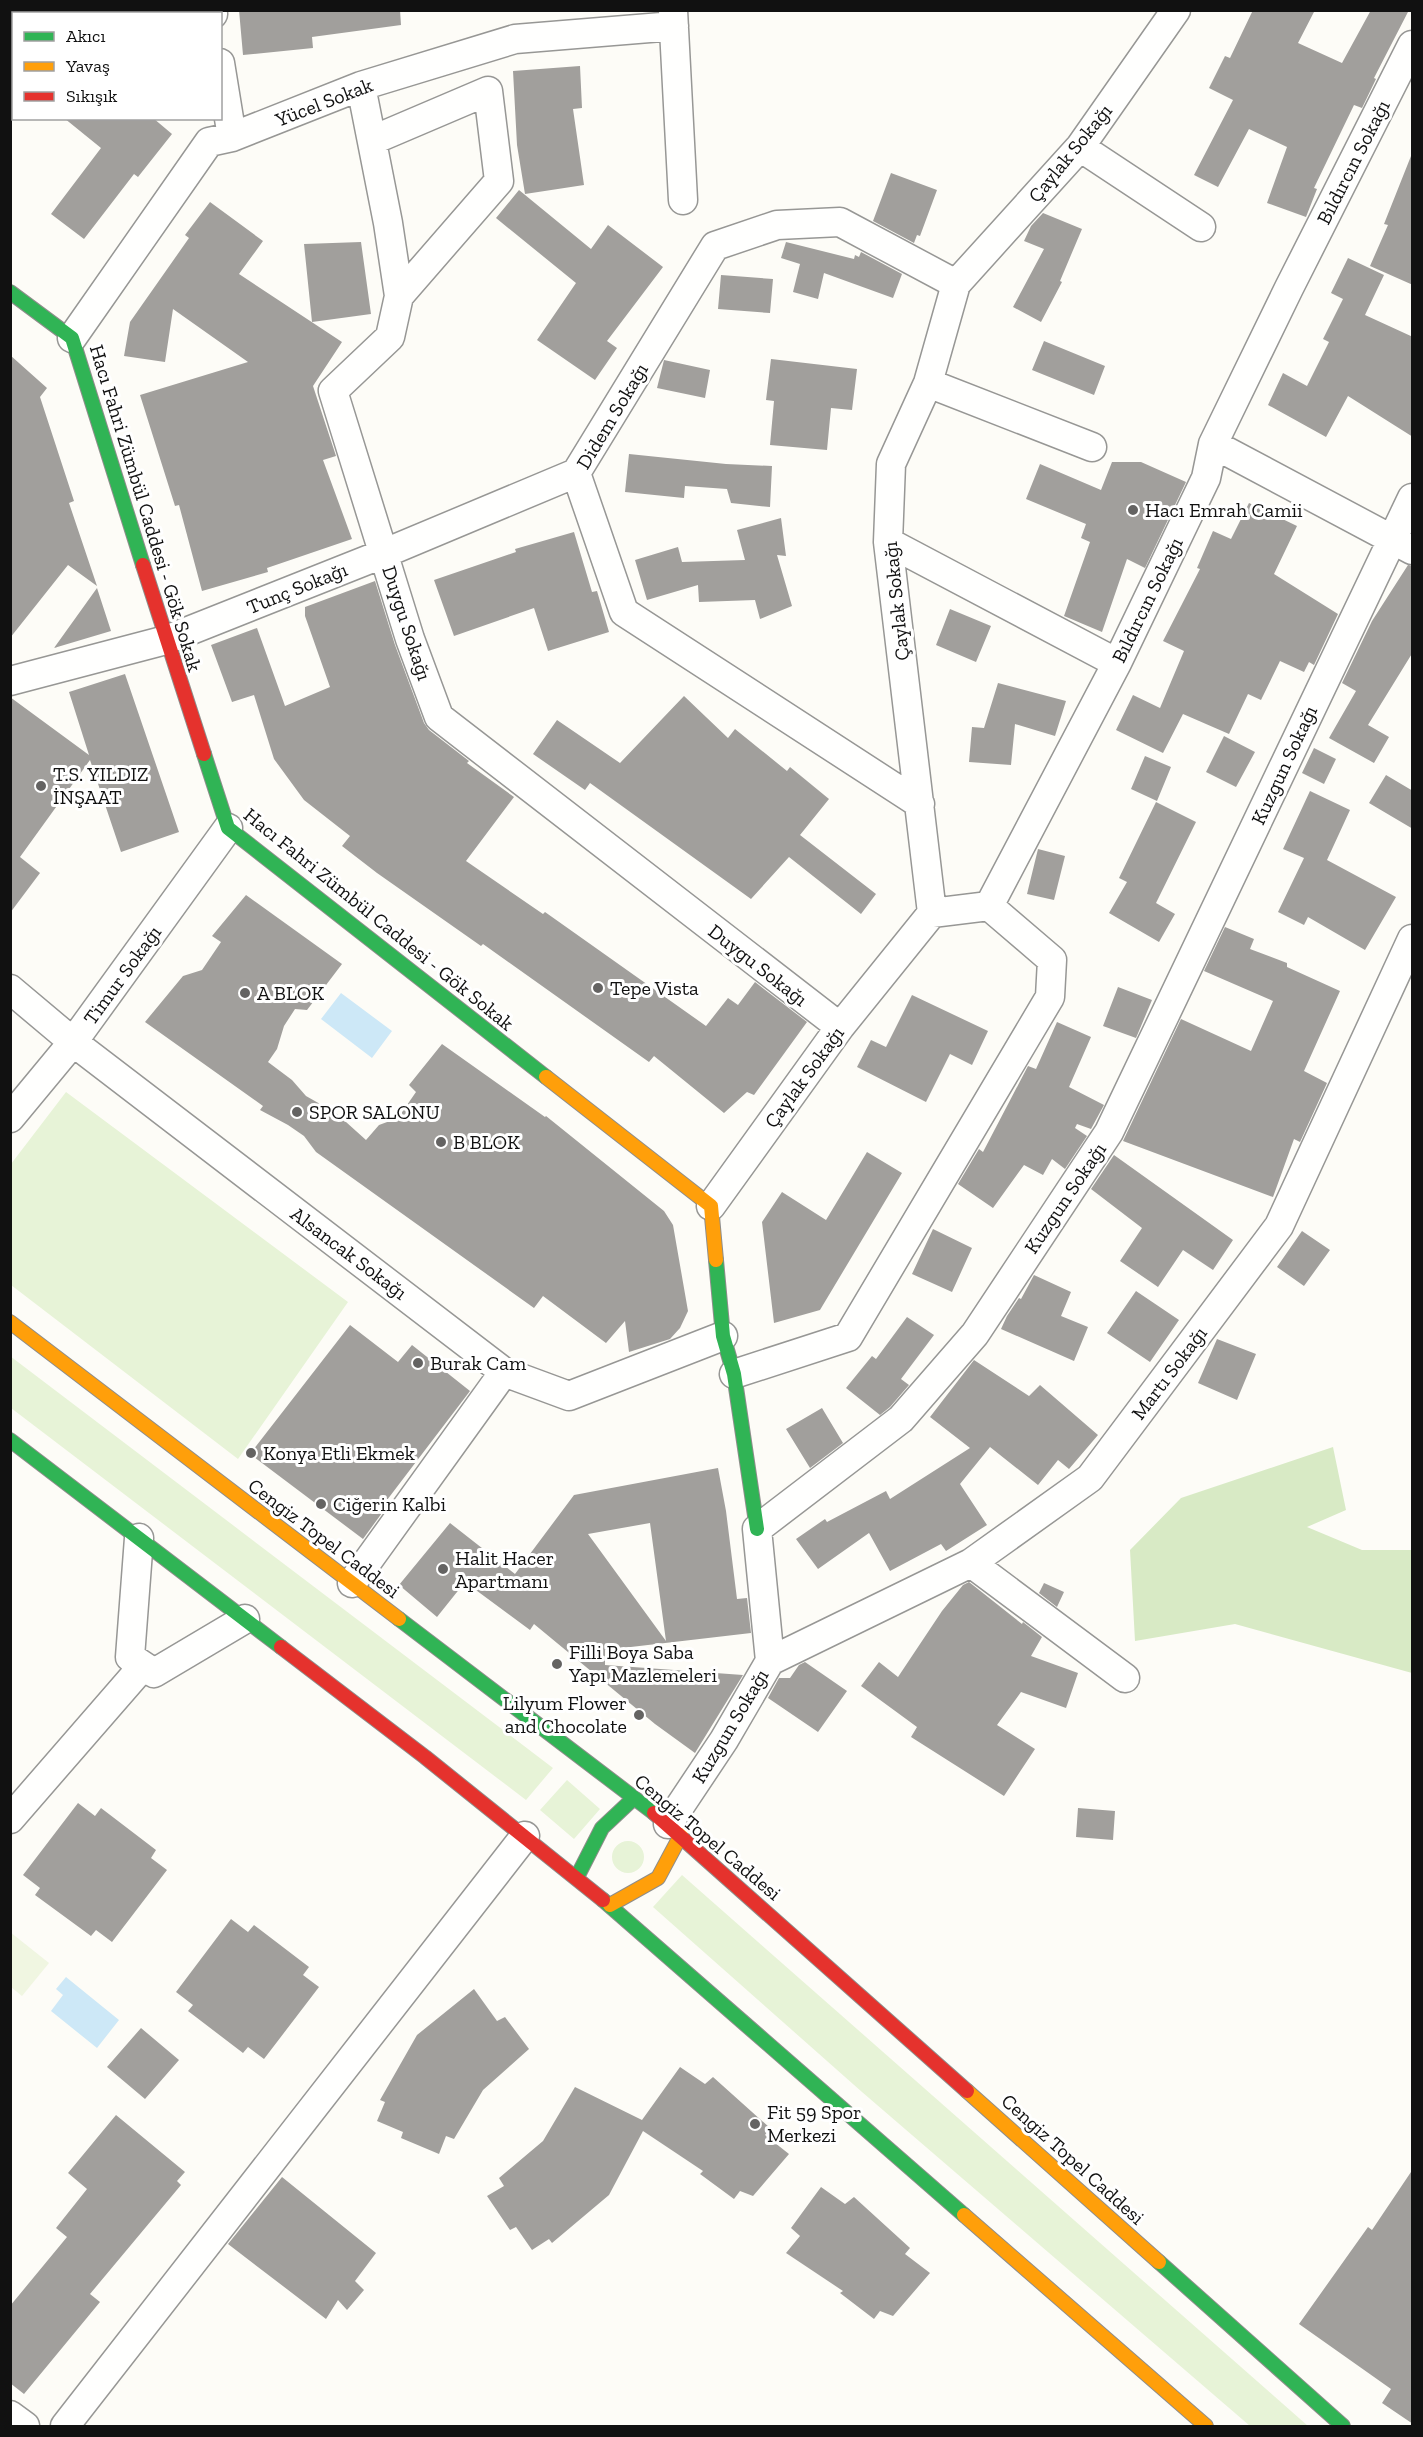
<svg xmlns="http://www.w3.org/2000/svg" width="1423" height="2437" font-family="'Zilla Slab',serif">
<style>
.green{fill:#e7f3d7}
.forest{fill:#d8eac5}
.pitch{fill:#f0f6e1}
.water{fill:#cde8f7}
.building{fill:#a19f9c;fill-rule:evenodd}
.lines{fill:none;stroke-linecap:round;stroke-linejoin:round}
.street-casing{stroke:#979795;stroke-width:31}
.fast-casing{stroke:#8e8d8b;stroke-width:16}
.slow-casing{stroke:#8e8d8b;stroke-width:16}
.jam-casing{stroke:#8e8d8b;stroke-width:16}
.street{stroke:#fffffe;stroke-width:28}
.fast{stroke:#30b455;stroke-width:14}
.slow{stroke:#ff9f0a;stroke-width:14}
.jam{stroke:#e5322d;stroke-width:14}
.poi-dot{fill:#646362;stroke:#fff;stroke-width:2}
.labels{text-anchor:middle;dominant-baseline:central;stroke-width:6;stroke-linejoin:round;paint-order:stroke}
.street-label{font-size:20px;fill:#111;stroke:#fff}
.poi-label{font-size:20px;fill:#111;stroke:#fff;text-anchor:start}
</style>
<rect width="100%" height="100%" fill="#fdfcf7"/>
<path class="green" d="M 66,1092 L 348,1302 L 238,1459 L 11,1285 L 11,1164 Z
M 10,1356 L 553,1768 L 526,1800 L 11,1408 Z
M 567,1780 L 600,1809 L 574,1839 L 540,1810 Z
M612 1857a16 16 0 1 1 32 0a16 16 0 1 1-32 0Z
M 682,1875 L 1308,2426 L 1250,2426 L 862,2092 L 653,1907 Z"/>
<path class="forest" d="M 1333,1447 L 1346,1510 L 1307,1527 L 1362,1550 L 1412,1550 L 1412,1673 L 1235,1624 L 1135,1641 L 1130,1550 L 1181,1498 Z"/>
<path class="pitch" d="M 10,1932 L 49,1963 L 22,1996 L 11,1987 Z"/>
<path class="water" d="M 341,993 L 392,1031 L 372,1058 L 321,1019 Z
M 66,1977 L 119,2020 L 97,2048 L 51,2011 L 63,1995 L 56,1989 Z"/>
<path class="building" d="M 239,10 L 400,10 L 401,25 L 312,37 L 313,48 L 243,55 Z
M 1253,10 L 1315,10 L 1298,43 L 1342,63 L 1371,10 L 1409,10 L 1374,78 L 1376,79 L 1362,108 L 1354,105 L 1314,188 L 1317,189 L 1306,217 L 1267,203 L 1287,147 L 1249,129 L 1218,187 L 1194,175 L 1233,100 L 1209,88 L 1225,56 L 1230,58 Z
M 580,66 L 582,108 L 573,109 L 584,185 L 525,194 L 517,145 L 513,71 Z
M 64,118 L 153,118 L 172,134 L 138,177 L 134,174 L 84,239 L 51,214 L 101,148 Z
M 1411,156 L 1413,156 L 1413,285 L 1370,266 L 1388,225 L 1384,224 Z
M 891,173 L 937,190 L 920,236 L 917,235 L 914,243 L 873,221 Z
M 519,190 L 591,249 L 608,225 L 663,267 L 607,341 L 617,348 L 595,380 L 537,340 L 576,283 L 496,218 Z
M 210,202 L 263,241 L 239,274 L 342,342 L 313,386 L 336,456 L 323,460 L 352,539 L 267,568 L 268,572 L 202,591 L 179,505 L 175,506 L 140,395 L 248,362 L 173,309 L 165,362 L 124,356 L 130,322 L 189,238 L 185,235 Z
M 1043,213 L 1082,229 L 1060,281 L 1062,282 L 1041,322 L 1013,307 L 1044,249 L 1024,241 L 1031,226 Z
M 361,242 L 371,314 L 312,322 L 304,244 Z
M 786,242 L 854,259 L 855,255 L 859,257 L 861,252 L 902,274 L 893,298 L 824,273 L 818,299 L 793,292 L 800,264 L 781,258 Z
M 1348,258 L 1384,275 L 1365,315 L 1413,337 L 1413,437 L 1348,396 L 1326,437 L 1268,405 L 1283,373 L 1307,386 L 1329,342 L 1323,339 L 1343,299 L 1331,293 Z
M 721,275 L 773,279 L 770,313 L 718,309 Z
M 1044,341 L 1105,366 L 1094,395 L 1032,370 Z
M 10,355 L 47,388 L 40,397 L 74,501 L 69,503 L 97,586 L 68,565 L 10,638 Z
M 771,359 L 857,369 L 852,410 L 831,408 L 827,450 L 770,445 L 774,401 L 766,400 Z
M 664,360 L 710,370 L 705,398 L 657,388 Z
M 629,454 L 726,464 L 772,466 L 770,507 L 731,503 L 727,489 L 685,486 L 684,498 L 625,492 Z
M 1112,462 L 1141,462 L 1186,482 L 1145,568 L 1127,559 L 1102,632 L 1064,616 L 1090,542 L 1081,538 L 1086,524 L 1026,499 L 1040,464 L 1101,490 Z
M 1249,503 L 1297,526 L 1274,574 L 1338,614 L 1314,665 L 1309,662 L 1304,672 L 1280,661 L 1261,700 L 1248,694 L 1229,734 L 1183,714 L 1163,753 L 1116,730 L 1133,695 L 1160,708 L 1184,651 L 1163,641 L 1200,569 L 1197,568 L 1213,531 L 1231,539 Z
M 781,518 L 786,556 L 777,555 L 792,606 L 760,619 L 755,600 L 699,602 L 698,585 L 647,600 L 635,560 L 678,547 L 682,562 L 745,560 L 737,530 Z
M 574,532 L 592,592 L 597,591 L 609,632 L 548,651 L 534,608 L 454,636 L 434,580 L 516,552 L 515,549 Z
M 1408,565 L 1413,566 L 1413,652 L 1368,725 L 1389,737 L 1374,763 L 1329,738 L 1356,691 L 1342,683 L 1372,621 Z
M 375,581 L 395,645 L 424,723 L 429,730 L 469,761 L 467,763 L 514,797 L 466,861 L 543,914 L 545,912 L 706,1026 L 728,998 L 738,1005 L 755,982 L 807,1022 L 754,1095 L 747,1092 L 724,1113 L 654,1056 L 649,1062 L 483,944 L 481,946 L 377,873 L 342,846 L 350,836 L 304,800 L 274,759 L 254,695 L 232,702 L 211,645 L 257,628 L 285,706 L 330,687 L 305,616 L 305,607 Z
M 97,588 L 111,631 L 54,648 Z
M 950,609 L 991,626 L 976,662 L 936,645 Z
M 125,674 L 179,832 L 121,852 L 90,760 L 20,857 L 40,873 L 10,913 L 10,697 L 89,755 L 69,692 Z
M 998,683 L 1066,701 L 1055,736 L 1015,724 L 1011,765 L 969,762 L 972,727 L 984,728 Z
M 684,696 L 728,738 L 735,729 L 787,771 L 790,767 L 829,799 L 800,835 L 876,894 L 861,914 L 789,857 L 751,899 L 590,783 L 585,790 L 533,754 L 557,720 L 620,763 Z
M 1224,736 L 1255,752 L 1236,787 L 1206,772 Z
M 1314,748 L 1336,759 L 1324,784 L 1302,773 Z
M 1145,756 L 1171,767 L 1157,801 L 1131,789 Z
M 1386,775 L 1413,791 L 1413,829 L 1369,803 Z
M 1310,791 L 1350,810 L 1327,860 L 1396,897 L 1365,950 L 1308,917 L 1304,925 L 1278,912 L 1304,858 L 1283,849 Z
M 1156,802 L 1196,822 L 1156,903 L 1175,914 L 1159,942 L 1109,913 L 1127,882 L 1119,878 Z
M 1038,849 L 1065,856 L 1054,900 L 1027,894 Z
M 246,895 L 342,964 L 307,1010 L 295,1009 L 284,1026 L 277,1049 L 268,1062 L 292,1080 L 306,1096 L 336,1113 L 366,1140 L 379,1125 L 398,1118 L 416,1092 L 409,1085 L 442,1044 L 545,1117 L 546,1116 L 664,1211 L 673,1225 L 688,1311 L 680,1328 L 670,1339 L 629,1352 L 625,1321 L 606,1343 L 543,1296 L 534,1308 L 316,1152 L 304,1136 L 288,1125 L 260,1110 L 263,1106 L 145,1022 L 183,976 L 202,970 L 221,942 L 212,936 Z
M 1225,927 L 1254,939 L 1250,949 L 1287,963 L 1287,967 L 1340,991 L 1304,1071 L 1327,1083 L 1300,1142 L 1294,1139 L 1273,1197 L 1123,1141 L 1181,1019 L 1251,1051 L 1273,1001 L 1204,971 Z
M 1118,987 L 1152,1000 L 1136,1038 L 1103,1026 Z
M 912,995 L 988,1031 L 972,1065 L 950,1054 L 926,1102 L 857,1067 L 871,1040 L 886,1047 Z
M 1057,1022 L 1091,1037 L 1069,1087 L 1104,1105 L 1091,1129 L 1077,1124 L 1075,1128 L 1087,1136 L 1065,1169 L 1052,1159 L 1043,1175 L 1024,1165 L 993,1208 L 958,1184 L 979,1149 L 983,1152 L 1028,1066 L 1036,1069 Z
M 867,1152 L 902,1173 L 820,1310 L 774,1323 L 762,1222 L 782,1192 L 826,1220 Z
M 1114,1155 L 1233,1240 L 1213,1270 L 1183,1250 L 1158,1287 L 1120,1261 L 1142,1228 L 1091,1189 Z
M 933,1229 L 972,1248 L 952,1292 L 912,1274 Z
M 1302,1231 L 1330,1250 L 1304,1286 L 1277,1267 Z
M 1034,1275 L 1071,1292 L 1061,1316 L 1088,1327 L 1074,1361 L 1001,1329 L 1007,1316 L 1019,1298 L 1021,1299 Z
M 1136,1291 L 1179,1320 L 1150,1362 L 1107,1333 Z
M 907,1317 L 934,1335 L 901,1379 L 909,1385 L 890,1407 L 880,1415 L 846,1388 L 872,1356 L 876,1359 Z
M 350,1325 L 398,1362 L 412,1345 L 470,1391 L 387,1500 L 390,1502 L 363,1539 L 250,1454 Z
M 1217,1339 L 1256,1354 L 1237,1400 L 1198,1383 Z
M 974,1360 L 1029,1396 L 1040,1385 L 1098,1435 L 1069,1469 L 1058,1460 L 1038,1485 L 990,1447 L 960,1484 L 987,1525 L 946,1551 L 941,1544 L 890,1571 L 869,1533 L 818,1569 L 796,1539 L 825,1519 L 827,1522 L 886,1491 L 890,1499 L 970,1448 L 930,1417 Z
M 822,1408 L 843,1443 L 810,1468 L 786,1429 Z
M 718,1468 L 726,1511 L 737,1599 L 747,1598 L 751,1633 L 605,1650 L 605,1665 L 743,1675 L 695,1753 L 655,1724 L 534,1624 L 530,1630 L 465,1582 L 437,1617 L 399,1585 L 450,1523 L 515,1574 L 574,1495 ZM 650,1523 L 666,1641 L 588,1534 Z
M 969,1582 L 1022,1624 L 1023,1622 L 1042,1637 L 1031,1656 L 1078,1673 L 1066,1708 L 1021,1692 L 997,1725 L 1035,1749 L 1004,1796 L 911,1737 L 917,1727 L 861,1686 L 879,1662 L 898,1677 L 942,1611 L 963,1585 Z
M 1044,1583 L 1064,1592 L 1057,1607 L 1039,1593 Z
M 805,1662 L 847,1691 L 818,1732 L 768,1698 L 779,1678 L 790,1678 L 799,1665 Z
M 78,1803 L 95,1816 L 101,1808 L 156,1850 L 151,1858 L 167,1870 L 112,1942 L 96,1930 L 91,1936 L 35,1895 L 40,1888 L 23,1875 Z
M 1078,1808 L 1115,1811 L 1113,1840 L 1076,1837 Z
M 231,1919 L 248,1932 L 254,1925 L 309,1967 L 303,1975 L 319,1987 L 264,2059 L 248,2047 L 243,2053 L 188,2011 L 193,2005 L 176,1992 Z
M 474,1989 L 497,2021 L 505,2017 L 529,2049 L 483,2090 L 454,2139 L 446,2136 L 439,2154 L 401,2138 L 403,2132 L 377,2121 L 385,2102 L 380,2100 L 417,2035 Z
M 141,2028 L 179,2060 L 145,2099 L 107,2067 Z
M 680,2067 L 705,2084 L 713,2077 L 770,2128 L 765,2135 L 789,2154 L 753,2196 L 740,2191 L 734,2199 L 700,2174 L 703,2171 L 643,2131 L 609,2195 L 552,2243 L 549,2239 L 532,2250 L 516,2227 L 510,2230 L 487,2196 L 504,2186 L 499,2178 L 543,2141 L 575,2087 L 642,2120 Z
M 116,2115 L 185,2172 L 177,2181 L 181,2185 L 90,2294 L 100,2302 L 24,2394 L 10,2383 L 10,2306 L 67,2237 L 56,2228 L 87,2189 L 68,2173 Z
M 1413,2169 L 1413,2424 L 1382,2403 L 1391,2389 L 1299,2324 L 1368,2227 L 1372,2230 Z
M 282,2177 L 376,2253 L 355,2281 L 364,2290 L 347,2310 L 338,2300 L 326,2319 L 228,2244 Z
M 821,2187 L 845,2204 L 854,2197 L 910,2248 L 905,2254 L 930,2273 L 893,2316 L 880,2311 L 874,2319 L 840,2293 L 843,2291 L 786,2253 L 800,2236 L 791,2228 Z"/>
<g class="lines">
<defs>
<path id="street" d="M 212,10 L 213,14
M 673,10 L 683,200
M 220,63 L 232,137
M 361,86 L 388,223 L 399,296
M 373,140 L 488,91 L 499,181 L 399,296 L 390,337 L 333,391 L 410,639 L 439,717 L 840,1027
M 1080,147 L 1201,227
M 72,338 L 209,142 L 232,137 L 361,86 L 515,39 L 674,26
M 928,383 L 1092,447
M 1213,444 L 1412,550
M 888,542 L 1117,663
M 10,681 L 166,640 L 385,553 L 576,473
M 920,804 L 624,612 L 576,473 L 715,246 L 777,225 L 840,222 L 956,284
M 932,913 L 989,906 L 1117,663 L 1206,478 L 1213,444 L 1289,288 L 1412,45
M 10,989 L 73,1042 L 504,1372 L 569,1396 L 723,1336
M 10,1118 L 73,1042 L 228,828
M 711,1206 L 840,1027 L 932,913 L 888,542 L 891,464 L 928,383 L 956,284 L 1080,147 L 1176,10
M 734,1374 L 848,1337 L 1050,997 L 1052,960 L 989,906
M 139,1538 L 130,1657 L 154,1673 L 245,1619
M 971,1563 L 1125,1678
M 352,1583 L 504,1372
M 770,1661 L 971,1563 L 1090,1478 L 1279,1226 L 1412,939
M 10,1819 L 143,1666
M 668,1824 L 724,1740 L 770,1661 L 757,1529 L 901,1419 L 975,1334 L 1109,1132 L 1412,498
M 10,2415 L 25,2426
M 65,2426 L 525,1836"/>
<path id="fast" d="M 10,292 L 72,338 L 143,565
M 204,754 L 228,828 L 546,1077
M 716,1260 L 723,1336 L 734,1374 L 757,1529
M 10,1440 L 281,1647
M 399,1619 L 654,1813
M 577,1877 L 602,1828 L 634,1798
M 603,1900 L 964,2215
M 1159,2262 L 1343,2426"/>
<path id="slow" d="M 546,1077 L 711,1206 L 716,1260
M 10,1322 L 399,1619
M 610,1905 L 658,1878 L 681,1835
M 967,2091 L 1159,2262
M 964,2215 L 1206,2426"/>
<path id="jam" d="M 143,565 L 204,754
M 281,1647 L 425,1757 L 603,1900
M 654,1813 L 967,2091"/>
</defs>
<use href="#street" class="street-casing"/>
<use href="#fast" class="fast-casing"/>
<use href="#slow" class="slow-casing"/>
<use href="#jam" class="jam-casing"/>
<use href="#street" class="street"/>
<use href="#fast" class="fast"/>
<use href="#slow" class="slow"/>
<use href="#jam" class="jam"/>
</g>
<g class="poi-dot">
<circle cx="1133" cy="510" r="6"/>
<circle cx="41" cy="786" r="6"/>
<circle cx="598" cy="988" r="6"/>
<circle cx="245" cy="993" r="6"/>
<circle cx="297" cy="1112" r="6"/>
<circle cx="441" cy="1142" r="6"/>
<circle cx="418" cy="1363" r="6"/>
<circle cx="251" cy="1453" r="6"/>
<circle cx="321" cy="1504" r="6"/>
<circle cx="443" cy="1569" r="6"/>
<circle cx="557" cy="1664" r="6"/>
<circle cx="639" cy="1715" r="6"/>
<circle cx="755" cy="2124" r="6"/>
</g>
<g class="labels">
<g class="street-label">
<text transform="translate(324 102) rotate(-21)">Yücel Sokak</text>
<text transform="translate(1070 153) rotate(-51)">Çaylak Sokağı</text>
<text transform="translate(1353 162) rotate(-63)">Bıldırcın Sokağı</text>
<text transform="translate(612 416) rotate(-59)">Didem Sokağı</text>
<text transform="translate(146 508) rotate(73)">Hacı Fahri Zümbül Caddesi - Gök Sokak</text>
<text transform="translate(297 588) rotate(-22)">Tunç Sokağı</text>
<text transform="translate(1147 600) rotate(-64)">Bıldırcın Sokağı</text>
<text transform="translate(896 601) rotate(-96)">Çaylak Sokağı</text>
<text transform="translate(407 623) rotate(72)">Duygu Sokağı</text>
<text transform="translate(1284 765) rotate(-65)">Kuzgun Sokağı</text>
<text transform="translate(379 919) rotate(39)">Hacı Fahri Zümbül Caddesi - Gök Sokak</text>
<text transform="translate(758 965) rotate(38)">Duygu Sokağı</text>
<text transform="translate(122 975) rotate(-54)">Timur Sokağı</text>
<text transform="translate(804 1077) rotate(-54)">Çaylak Sokağı</text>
<text transform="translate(1065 1198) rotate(-56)">Kuzgun Sokağı</text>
<text transform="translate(349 1253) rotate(37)">Alsancak Sokağı</text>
<text transform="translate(1169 1373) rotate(-53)">Martı Sokağı</text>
<text transform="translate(324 1538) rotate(37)">Cengiz Topel Caddesi</text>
<text transform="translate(730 1726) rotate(-59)">Kuzgun Sokağı</text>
<text transform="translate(708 1837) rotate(40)">Cengiz Topel Caddesi</text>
<text transform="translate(1073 2159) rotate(42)">Cengiz Topel Caddesi</text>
</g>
<g class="poi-label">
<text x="1145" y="510">Hacı Emrah Camii</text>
<text x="53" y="774">T.S. YILDIZ<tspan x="53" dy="23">İNŞAAT</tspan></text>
<text x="610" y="988">Tepe Vista</text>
<text x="257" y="993">A BLOK</text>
<text x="309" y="1112">SPOR SALONU</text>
<text x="453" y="1142">B BLOK</text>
<text x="430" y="1363">Burak Cam</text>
<text x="263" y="1453">Konya Etli Ekmek</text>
<text x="333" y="1504">Ciğerin Kalbi</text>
<text x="455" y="1558">Halit Hacer<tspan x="455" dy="23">Apartmanı</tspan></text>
<text x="569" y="1652">Filli Boya Saba<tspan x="569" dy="23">Yapı Mazlemeleri</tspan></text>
<text x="627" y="1703" text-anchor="end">Lilyum Flower<tspan x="627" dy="23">and Chocolate</tspan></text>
<text x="767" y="2112">Fit 59 Spor<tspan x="767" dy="23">Merkezi</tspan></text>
</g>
</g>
<rect width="1423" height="2437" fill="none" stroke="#111111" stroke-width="24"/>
<rect x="12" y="12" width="210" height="108" fill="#ffffff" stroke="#a0a0a0" stroke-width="1.5"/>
<rect x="24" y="32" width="30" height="9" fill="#30b455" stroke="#a0a0a0" stroke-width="1.5"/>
<text x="66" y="42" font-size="18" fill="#111111">Akıcı</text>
<rect x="24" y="62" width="30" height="9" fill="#ff9f0a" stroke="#a0a0a0" stroke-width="1.5"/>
<text x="66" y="72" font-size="18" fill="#111111">Yavaş</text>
<rect x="24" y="92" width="30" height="9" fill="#e5322d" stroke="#a0a0a0" stroke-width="1.5"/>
<text x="66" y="102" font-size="18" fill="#111111">Sıkışık</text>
</svg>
